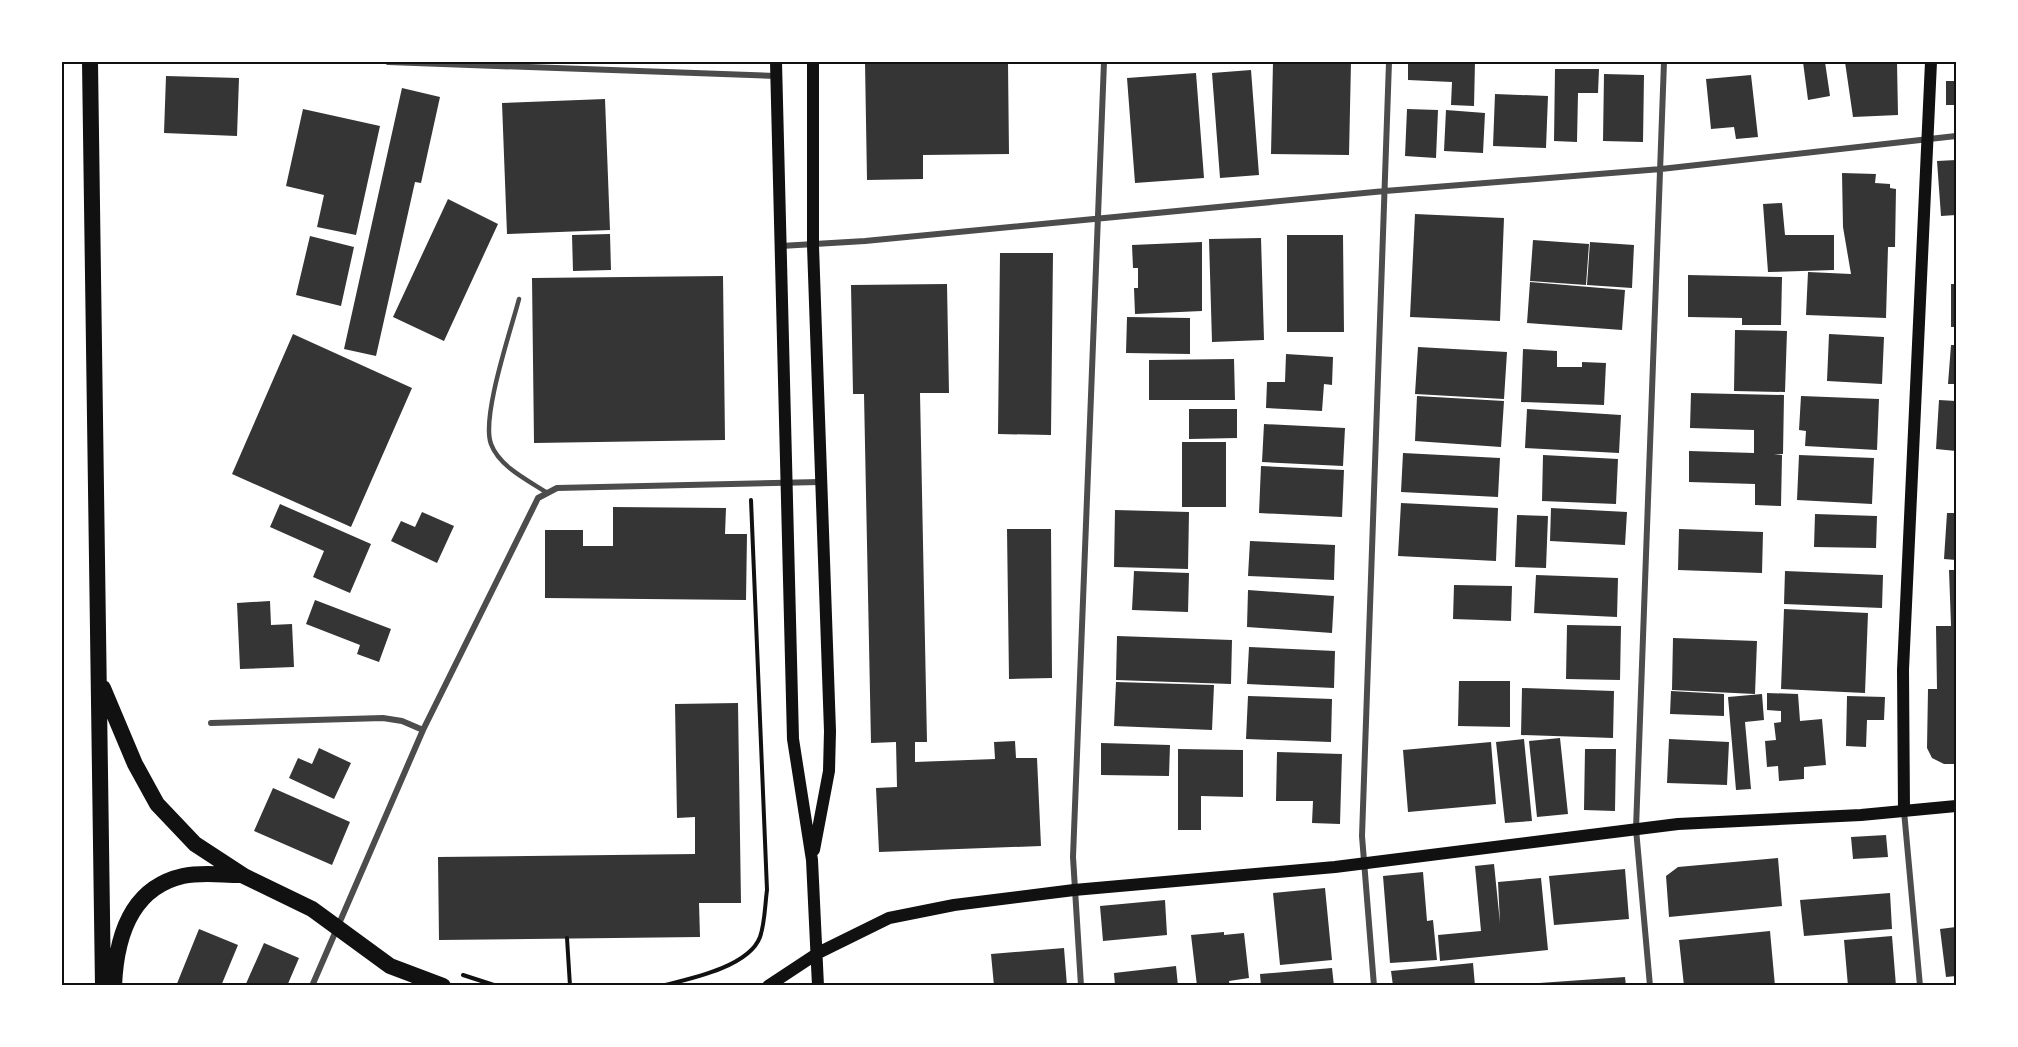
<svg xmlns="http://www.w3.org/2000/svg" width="2018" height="1047" font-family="Inter,sans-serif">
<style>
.building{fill:#353535}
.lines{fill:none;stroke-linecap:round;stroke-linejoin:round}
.path{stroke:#111;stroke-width:4}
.service{stroke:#4c4c4c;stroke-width:4.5}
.minor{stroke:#4c4c4c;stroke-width:6}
.secondary{stroke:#111;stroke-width:12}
.trunk{stroke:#111;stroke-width:16}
.neatline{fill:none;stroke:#111;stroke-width:2}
</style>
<rect width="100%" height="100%" fill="#fff"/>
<path class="building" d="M 865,62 L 922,62 L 922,64 L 1008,63 L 1009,154 L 923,155 L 923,179 L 867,180 Z
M 1273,62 L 1351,62 L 1349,155 L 1271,154 Z
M 1408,62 L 1475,62 L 1474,106 L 1451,105 L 1452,82 L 1408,80 Z
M 1803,62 L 1825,62 L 1830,96 L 1808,100 Z
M 1845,62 L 1897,62 L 1898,115 L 1853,117 Z
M 1555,69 L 1599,69 L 1598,93 L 1578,93 L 1577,142 L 1554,141 Z
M 1251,70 L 1259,175 L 1220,178 L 1212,73 Z
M 1196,73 L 1204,178 L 1135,183 L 1127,78 Z
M 1604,74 L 1644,75 L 1643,142 L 1603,141 Z
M 1751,75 L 1758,137 L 1736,139 L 1734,127 L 1711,129 L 1706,79 Z
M 166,76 L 239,78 L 237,136 L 164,133 Z
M 1946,81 L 1956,81 L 1956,105 L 1946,105 Z
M 402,88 L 440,97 L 421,183 L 415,182 L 376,356 L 344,349 Z
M 1495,94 L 1548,96 L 1546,148 L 1493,146 Z
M 605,99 L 610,230 L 507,234 L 502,103 Z
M 303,109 L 380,126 L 356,235 L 317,227 L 324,195 L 286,186 Z
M 1407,109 L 1438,110 L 1436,158 L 1405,156 Z
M 1446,110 L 1485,113 L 1483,153 L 1444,151 Z
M 1956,160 L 1956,215 L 1941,216 L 1937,161 Z
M 1842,173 L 1876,174 L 1875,183 L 1890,184 L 1890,188 L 1896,189 L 1895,247 L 1888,247 L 1886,318 L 1806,315 L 1808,272 L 1851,274 L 1843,227 Z
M 448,199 L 498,224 L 444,341 L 393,317 Z
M 1782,203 L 1785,235 L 1834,235 L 1834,270 L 1768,272 L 1763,204 Z
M 1415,214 L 1504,218 L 1500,321 L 1410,317 Z
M 610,234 L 611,270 L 573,271 L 572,235 Z
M 1287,235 L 1343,235 L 1344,332 L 1287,332 Z
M 310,236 L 354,247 L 341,306 L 296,295 Z
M 1261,238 L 1264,340 L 1212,342 L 1209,239 Z
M 1533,240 L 1589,244 L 1586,285 L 1530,281 Z
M 1202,242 L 1202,311 L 1135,314 L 1134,288 L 1138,288 L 1138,268 L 1133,268 L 1132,245 Z
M 1590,242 L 1634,245 L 1632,288 L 1587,285 Z
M 1000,253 L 1053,253 L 1051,435 L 998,434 Z
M 1688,275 L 1782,277 L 1781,325 L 1742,325 L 1742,318 L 1688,317 Z
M 723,276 L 725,440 L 534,443 L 532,278 Z
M 1530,282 L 1625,290 L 1622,330 L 1527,323 Z
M 947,284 L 949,393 L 920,393 L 927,742 L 915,742 L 915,762 L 995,759 L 994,742 L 1015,741 L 1016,758 L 1037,758 L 1041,846 L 879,852 L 876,788 L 897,787 L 896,742 L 871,743 L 864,394 L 853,394 L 851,285 Z
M 1951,284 L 1956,284 L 1956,327 L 1951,327 Z
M 1127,317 L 1190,318 L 1190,354 L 1126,353 Z
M 1735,330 L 1787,331 L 1785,392 L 1734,391 Z
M 293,334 L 412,388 L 351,527 L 232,474 Z
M 1829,334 L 1884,337 L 1882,384 L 1827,381 Z
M 1951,345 L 1956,345 L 1956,384 L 1948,384 Z
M 1418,347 L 1507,352 L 1504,399 L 1415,394 Z
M 1523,349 L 1557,351 L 1557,367 L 1582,367 L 1582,362 L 1606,363 L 1604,405 L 1521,402 Z
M 1286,354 L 1333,357 L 1332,385 L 1324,384 L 1322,411 L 1266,408 L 1267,382 L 1285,382 Z
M 1234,359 L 1235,400 L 1149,400 L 1149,360 Z
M 1691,393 L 1784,395 L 1783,454 L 1774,454 L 1782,455 L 1781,506 L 1755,505 L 1755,484 L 1689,482 L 1689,451 L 1754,453 L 1754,430 L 1690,428 Z
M 1417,396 L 1504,401 L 1501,447 L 1415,441 Z
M 1801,396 L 1879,399 L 1877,450 L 1805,446 L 1806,431 L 1799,430 Z
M 1939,400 L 1956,401 L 1956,451 L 1936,449 Z
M 1189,409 L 1237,409 L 1237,438 L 1189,439 Z
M 1527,409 L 1621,415 L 1619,453 L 1525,448 Z
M 1264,424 L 1345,428 L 1343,466 L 1262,462 Z
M 1182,442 L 1226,442 L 1226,507 L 1182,507 Z
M 1403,453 L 1500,458 L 1498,497 L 1401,492 Z
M 1543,455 L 1618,459 L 1616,504 L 1542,501 Z
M 1799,455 L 1874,458 L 1872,504 L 1797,500 Z
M 1261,466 L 1344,470 L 1342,517 L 1259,513 Z
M 1401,503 L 1498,508 L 1496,561 L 1398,556 Z
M 280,504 L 371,544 L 350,593 L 313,577 L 324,551 L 270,527 Z
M 613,507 L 726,508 L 725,534 L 747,534 L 746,600 L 545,598 L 545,530 L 583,530 L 583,546 L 613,546 Z
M 1551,508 L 1627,512 L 1625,545 L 1550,541 Z
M 1115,510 L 1189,512 L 1188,569 L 1114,567 Z
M 422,512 L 454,526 L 437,563 L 391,541 L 401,521 L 415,527 Z
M 1947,513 L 1956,513 L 1956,560 L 1944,559 Z
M 1815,514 L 1877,516 L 1876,548 L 1814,547 Z
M 1517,515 L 1548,516 L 1546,568 L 1515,567 Z
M 1007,529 L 1051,529 L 1052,678 L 1009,679 Z
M 1679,529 L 1763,532 L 1762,573 L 1678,570 Z
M 1250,541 L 1335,545 L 1334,580 L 1248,576 Z
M 1949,570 L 1956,570 L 1956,764 L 1944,764 L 1932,758 L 1927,748 L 1928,689 L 1937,689 L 1936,626 L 1951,626 Z
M 1134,571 L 1189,573 L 1188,612 L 1132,610 Z
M 1785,571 L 1883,575 L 1882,608 L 1784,604 Z
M 1536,575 L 1618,578 L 1617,617 L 1534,613 Z
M 1454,585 L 1512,586 L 1511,621 L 1453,619 Z
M 1248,590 L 1334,596 L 1332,633 L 1247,627 Z
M 315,600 L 391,629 L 379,662 L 357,654 L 360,645 L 306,624 Z
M 270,601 L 271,625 L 292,624 L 294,667 L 240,669 L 237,603 Z
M 1784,609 L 1868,613 L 1865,693 L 1781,689 Z
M 1567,625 L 1621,626 L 1620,680 L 1566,679 Z
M 1117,636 L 1232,640 L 1231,684 L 1116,680 Z
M 1673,638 L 1757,641 L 1755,694 L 1672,690 Z
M 1249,647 L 1335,651 L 1334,688 L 1247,684 Z
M 1459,681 L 1510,681 L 1510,727 L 1458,726 Z
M 1116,682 L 1214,685 L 1212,730 L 1114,726 Z
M 1522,688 L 1614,691 L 1613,738 L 1521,735 Z
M 1671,691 L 1724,694 L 1724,716 L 1670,714 Z
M 1767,693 L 1798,694 L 1800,721 L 1822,719 L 1826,765 L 1804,767 L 1804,779 L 1779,781 L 1778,766 L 1767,767 L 1765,741 L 1776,740 L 1774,723 L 1781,722 L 1781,711 L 1767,710 Z
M 1762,694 L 1764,720 L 1745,722 L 1751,789 L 1736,790 L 1728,697 Z
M 1248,696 L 1332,699 L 1331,742 L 1246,739 Z
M 1847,696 L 1885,697 L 1884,720 L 1867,720 L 1866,747 L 1846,746 Z
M 738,703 L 741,903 L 699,903 L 700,937 L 439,940 L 438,857 L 695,854 L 695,817 L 677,818 L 675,704 Z
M 1560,738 L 1568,814 L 1537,817 L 1529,741 Z
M 1524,739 L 1532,821 L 1505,823 L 1496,742 Z
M 1669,739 L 1729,742 L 1727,785 L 1667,783 Z
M 1491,742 L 1496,804 L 1408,812 L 1403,750 Z
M 1101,743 L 1170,745 L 1169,776 L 1101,775 Z
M 319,748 L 351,763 L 334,799 L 289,778 L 298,758 L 312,764 Z
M 1178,749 L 1243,750 L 1243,797 L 1201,796 L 1201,830 L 1178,830 Z
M 1585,749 L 1616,749 L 1615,811 L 1584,810 Z
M 1277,752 L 1342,754 L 1340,824 L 1312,823 L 1313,801 L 1276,801 Z
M 273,788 L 350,822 L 332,865 L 254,831 Z
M 1886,835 L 1888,857 L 1853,859 L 1851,837 Z
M 1778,858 L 1782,906 L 1669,917 L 1666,876 L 1678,867 Z
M 1494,864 L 1500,923 L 1498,882 L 1541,878 L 1548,950 L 1440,961 L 1438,935 L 1481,931 L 1475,866 Z
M 1625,869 L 1629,919 L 1554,925 L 1549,876 Z
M 1423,872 L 1427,921 L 1433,920 L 1437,960 L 1390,963 L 1383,876 Z
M 1325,888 L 1332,960 L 1280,965 L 1273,893 Z
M 1890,893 L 1892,929 L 1804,936 L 1800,900 Z
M 1165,900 L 1167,935 L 1103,941 L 1100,906 Z
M 1956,927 L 1956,976 L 1946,977 L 1940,929 Z
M 199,929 L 238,945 L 221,986 L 176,986 Z
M 1770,931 L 1775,986 L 1684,986 L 1679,940 Z
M 1224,932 L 1224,935 L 1244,933 L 1249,978 L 1229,981 L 1230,986 L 1197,986 L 1191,935 Z
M 1892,936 L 1896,986 L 1848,986 L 1844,940 Z
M 264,943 L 299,958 L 287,986 L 245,986 Z
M 1064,948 L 1067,986 L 994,986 L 991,954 Z
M 1473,963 L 1475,986 L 1393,986 L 1391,971 Z
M 1176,966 L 1178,986 L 1115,986 L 1114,973 Z
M 1332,968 L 1334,986 L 1261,986 L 1260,974 Z
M 1625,977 L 1626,986 L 1525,986 L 1525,984 Z"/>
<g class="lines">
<path class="path" d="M 567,938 L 570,986
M 463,975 L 497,986
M 661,986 C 689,979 749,967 760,937 C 765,923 765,904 767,890 L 751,500"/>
<path class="service" d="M 519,299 C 511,330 481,417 491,444 C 499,466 527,480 546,492"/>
<path class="minor" d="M 388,62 L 776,76
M 781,246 L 865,241 L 1385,191 L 1661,169 L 1956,136
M 211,723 L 383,718 L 402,721 L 423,730
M 1904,811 L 1920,986
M 312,986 L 423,730 L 538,498 L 557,488 L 820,482
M 1081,986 L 1073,857 L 1104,62
M 1374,986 L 1362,836 L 1389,62
M 1650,986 L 1636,829 L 1664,62"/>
<path class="secondary" d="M 776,62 L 793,739 L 812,860 L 818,986
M 813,62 L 813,246 L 830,731 L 829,771 L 814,850
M 1904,811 L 1903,670 L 1931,62
M 768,986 L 818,953 L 889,918 L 954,905 L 1074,890 L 1335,867 L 1678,824 L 1861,815 L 1956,806"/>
<path class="trunk" d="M 90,62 L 103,986
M 103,688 L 135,764 L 157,804 L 195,844 L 244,876 L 312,909 L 390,966 L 443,986
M 114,986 C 116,939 130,888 183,876 C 202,872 221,875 240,875"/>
</g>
<rect width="2018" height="1047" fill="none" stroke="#ffffff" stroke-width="126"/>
<rect x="63" y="63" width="1892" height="921" class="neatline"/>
</svg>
